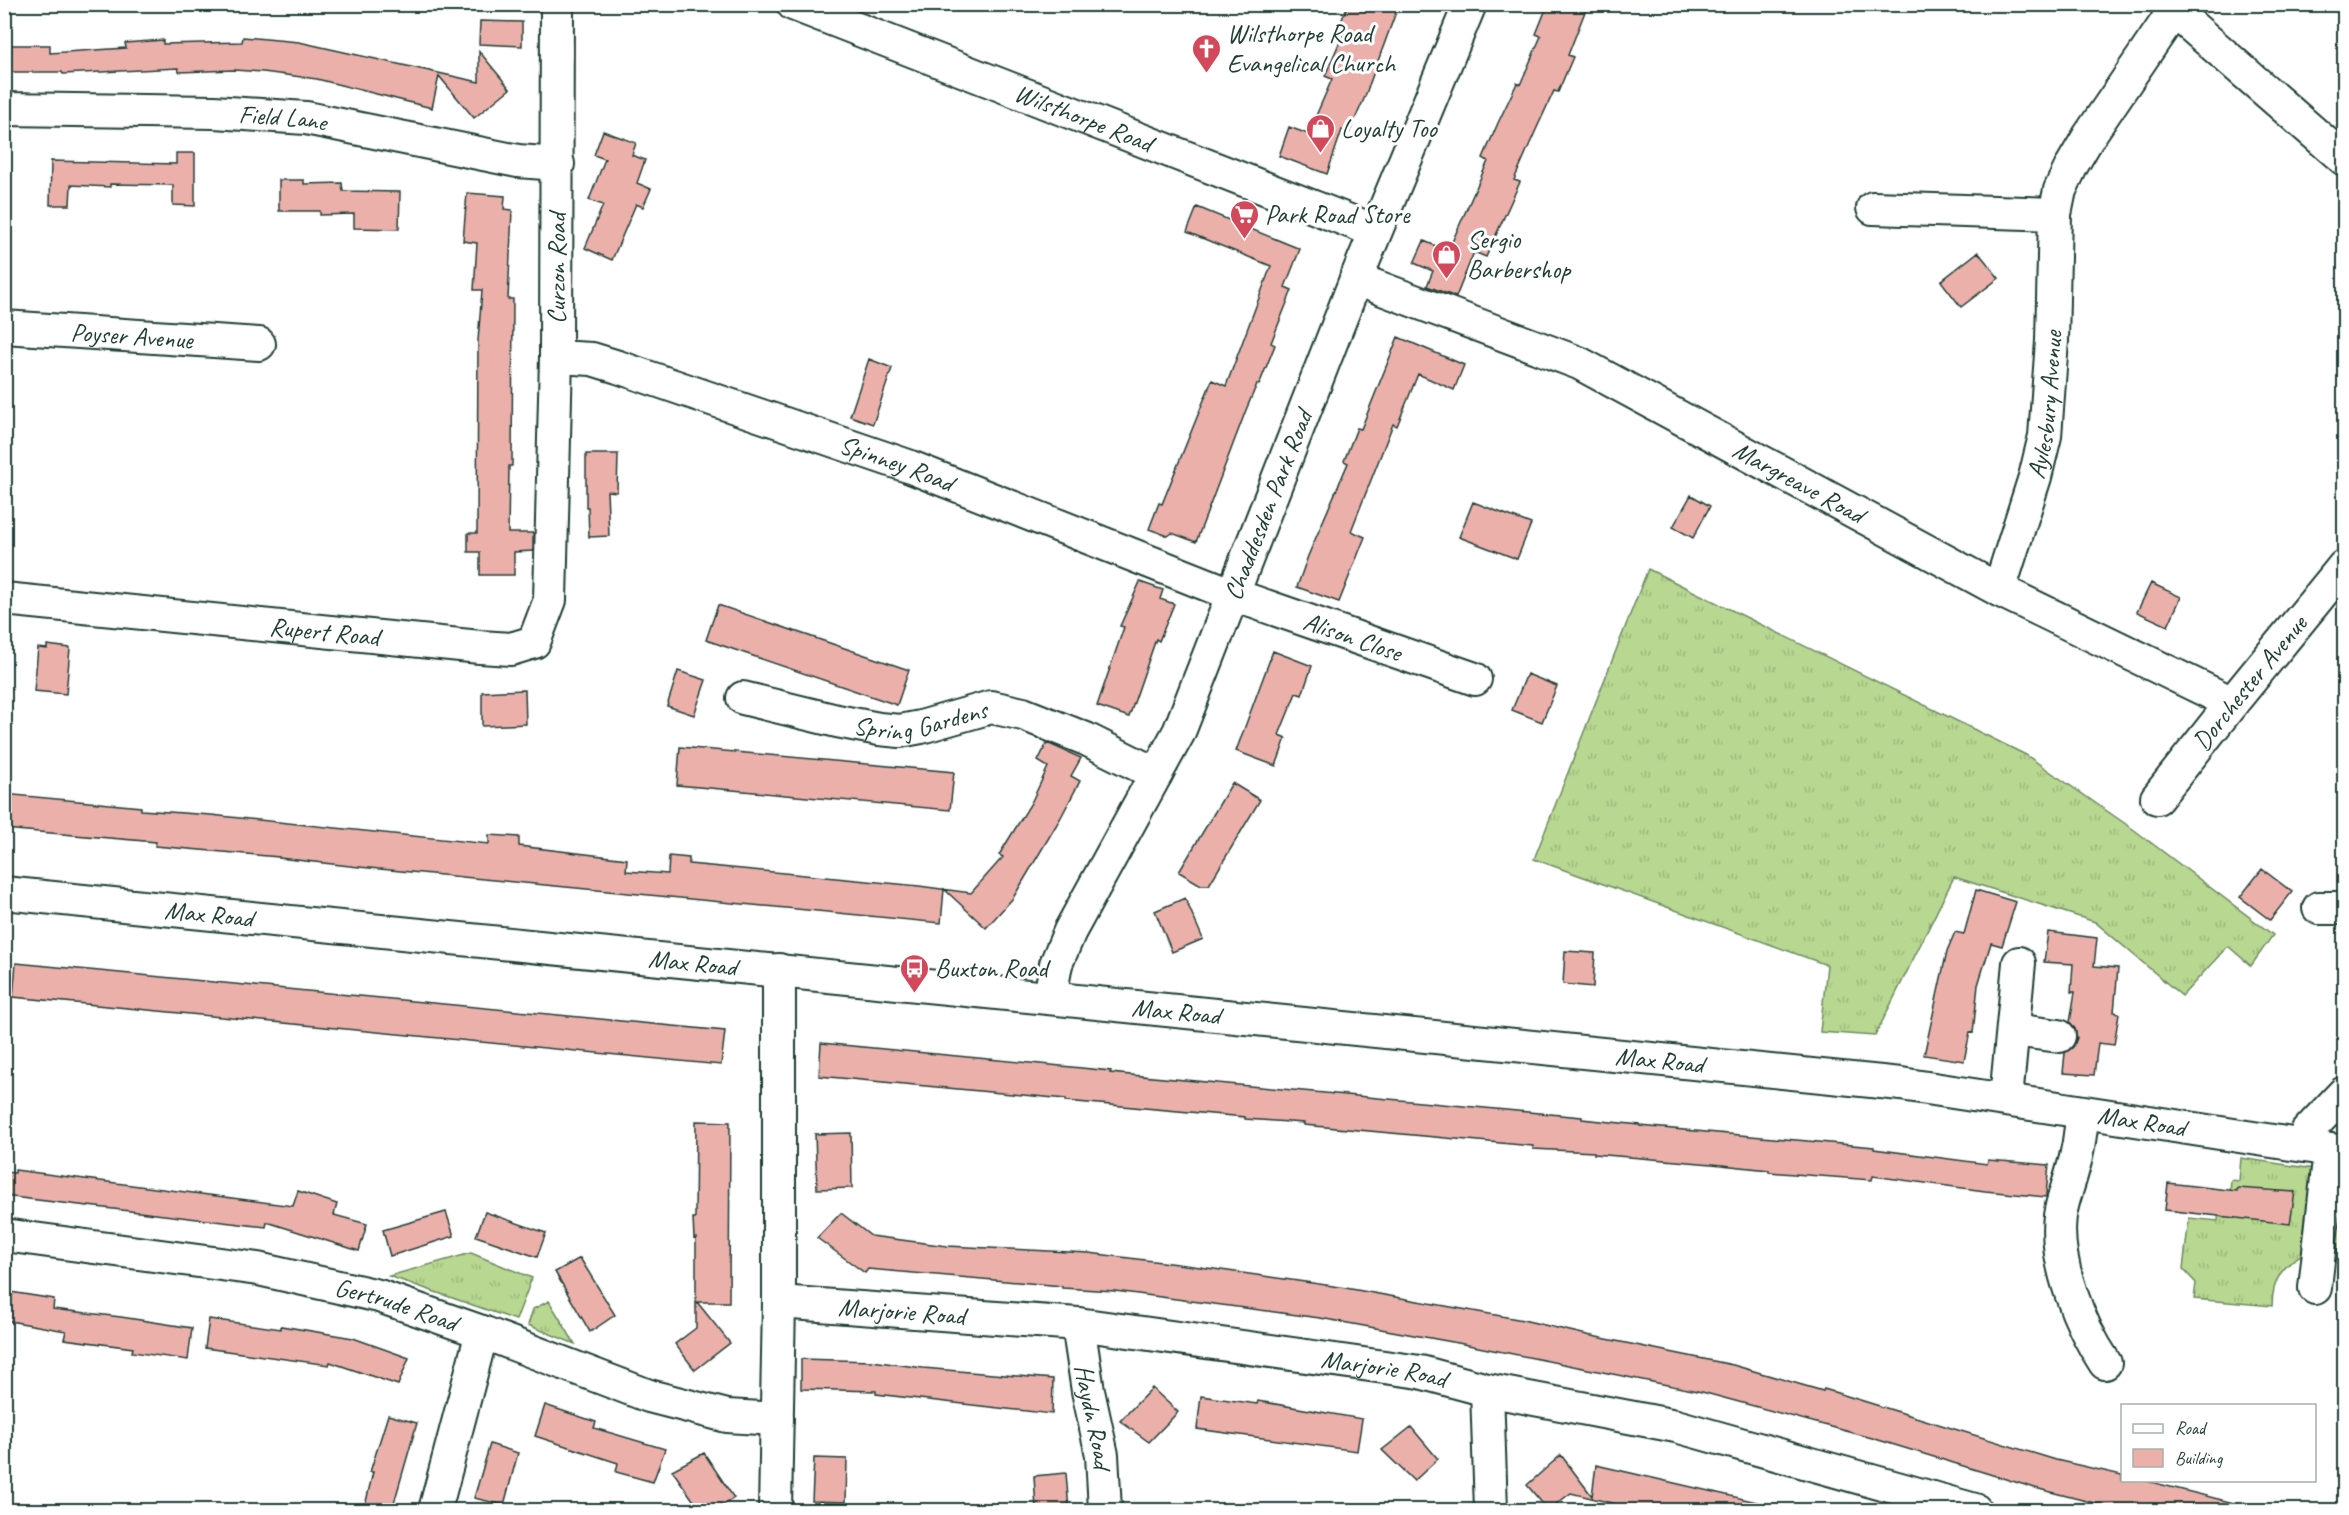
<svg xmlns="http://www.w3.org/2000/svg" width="2349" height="1515" font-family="Caveat,sans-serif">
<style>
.grass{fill:url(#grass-tufts);stroke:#6c8a62;stroke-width:1.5}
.building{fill:#ecb0ab;stroke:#1f3d34;stroke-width:1.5}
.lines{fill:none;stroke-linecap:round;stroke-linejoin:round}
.minor-casing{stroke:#1f3d34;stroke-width:36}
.minor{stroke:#fff;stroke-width:32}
.labels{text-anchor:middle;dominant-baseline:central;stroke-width:6;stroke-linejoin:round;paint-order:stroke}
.poi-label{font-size:26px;fill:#1f3d34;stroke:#fff;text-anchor:start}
.street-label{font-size:26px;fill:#1f3d34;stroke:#fff}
</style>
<defs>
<pattern id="grass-tufts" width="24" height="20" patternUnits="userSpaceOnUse" patternTransform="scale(1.5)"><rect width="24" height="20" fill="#b8d790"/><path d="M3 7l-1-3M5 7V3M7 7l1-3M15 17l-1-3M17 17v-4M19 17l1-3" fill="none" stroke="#9eb97d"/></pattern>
</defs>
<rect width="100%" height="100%" fill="#fff"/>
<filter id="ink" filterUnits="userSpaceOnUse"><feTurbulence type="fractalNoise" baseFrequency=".0167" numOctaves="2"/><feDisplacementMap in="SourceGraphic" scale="12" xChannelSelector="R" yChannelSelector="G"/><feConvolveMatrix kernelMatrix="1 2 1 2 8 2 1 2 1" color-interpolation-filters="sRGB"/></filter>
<g filter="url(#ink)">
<path class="grass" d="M 1648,569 L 2026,755 L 2133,829 L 2273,935 L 2251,966 L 2228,946 L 2182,996 L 2095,922 L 1954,877 L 1875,1036 L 1820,1032 L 1827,965 L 1534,859 Z
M 2241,1158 L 2320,1170 L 2310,1250 C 2285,1262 2272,1278 2272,1306 L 2194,1299 L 2196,1283 L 2183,1269 L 2189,1218 L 2218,1221 L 2219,1206 L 2229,1206 L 2231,1180 L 2239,1181 Z
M 2339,1172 L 2344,1173 L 2344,1267 L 2330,1254 Z
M 471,1253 L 532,1278 L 516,1320 L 389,1276 Z
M 549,1301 L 575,1344 L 528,1325 L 533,1309 Z"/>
<path class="building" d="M 1348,4 L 1399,4 L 1364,99 L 1349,133 L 1342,130 L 1327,174 L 1279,156 L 1289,127 L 1308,134 L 1332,79 L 1325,76 L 1343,34 L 1337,32 Z
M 1548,4 L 1588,4 L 1568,55 L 1573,57 L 1558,92 L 1554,91 L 1535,132 L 1514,180 L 1520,182 L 1486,257 L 1474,252 L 1456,297 L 1427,286 L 1433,271 L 1414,263 L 1424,241 L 1448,251 L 1488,161 L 1483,158 L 1498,123 L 1517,83 L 1520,85 L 1541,36 L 1536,34 Z
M 480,21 L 522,22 L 522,46 L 479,44 Z
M 243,37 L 299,42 L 479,82 L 479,51 L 510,89 L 474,118 L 439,76 L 432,108 L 317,79 L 263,72 L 234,70 L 179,72 L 178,68 L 63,74 L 62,72 L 5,72 L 4,56 L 11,56 L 11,45 L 50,45 L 50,53 L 126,48 L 125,43 L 163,40 L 163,44 L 242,42 Z
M 603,131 L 636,143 L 632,155 L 645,160 L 637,183 L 651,189 L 643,207 L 636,204 L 612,260 L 585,248 L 603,205 L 589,200 L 605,159 L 594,155 Z
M 176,153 L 195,153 L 195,206 L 173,205 L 173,185 L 110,184 L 110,187 L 71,185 L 70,205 L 50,205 L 51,161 L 176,164 Z
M 279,180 L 304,180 L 304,184 L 342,183 L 343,191 L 400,192 L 399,229 L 354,228 L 354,214 L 320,215 L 320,211 L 279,211 Z
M 467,193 L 505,196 L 504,209 L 512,210 L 508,299 L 513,299 L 512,466 L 509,466 L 508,533 L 533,533 L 533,551 L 514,552 L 514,575 L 480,575 L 480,552 L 468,552 L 468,533 L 477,533 L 478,341 L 482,290 L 474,290 L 477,243 L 463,241 Z
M 1197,207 L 1300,249 L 1285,287 L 1292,290 L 1271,343 L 1275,345 L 1259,385 L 1257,384 L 1246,410 L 1196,542 L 1172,533 L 1168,536 L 1149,529 L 1159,503 L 1162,504 L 1212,380 L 1226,386 L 1271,266 L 1187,232 Z
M 1978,252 L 1999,278 L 1961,307 L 1941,281 Z
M 1398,337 L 1464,365 L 1454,390 L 1418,374 L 1397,426 L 1393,424 L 1351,531 L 1365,537 L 1339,602 L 1297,587 L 1308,556 L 1348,463 L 1344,461 L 1357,428 L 1361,429 Z
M 869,359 L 892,368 L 873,424 L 850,416 Z
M 586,454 L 618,454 L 617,492 L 607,491 L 609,536 L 589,537 L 588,507 L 586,507 Z
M 1691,495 L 1710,506 L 1693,538 L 1673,527 Z
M 1473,502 L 1531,524 L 1517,559 L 1459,537 Z
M 1140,582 L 1163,590 L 1160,599 L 1174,604 L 1159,641 L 1156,639 L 1129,717 L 1097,706 L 1124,627 L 1120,626 Z
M 2151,583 L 2181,597 L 2168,626 L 2137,612 Z
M 718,605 L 909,670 L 897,705 L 706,640 Z
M 47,645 L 70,648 L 66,694 L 34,691 L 38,648 L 47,649 Z
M 1273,651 L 1312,666 L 1302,695 L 1296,693 L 1279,735 L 1286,738 L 1276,766 L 1236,751 Z
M 678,671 L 706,680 L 694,715 L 667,706 Z
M 1527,674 L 1557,686 L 1542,722 L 1512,710 Z
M 525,690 L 526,724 L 482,726 L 482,692 Z
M 1047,743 L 1081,758 L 1071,776 L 1080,781 L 1060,819 L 1013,898 L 986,928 L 944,889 L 941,923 L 359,867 L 279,858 L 279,857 L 155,846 L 156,842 L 4,829 L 4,794 L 141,807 L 141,810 L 211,815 L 489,844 L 489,835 L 519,837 L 519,846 L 627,859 L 626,871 L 668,874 L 669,856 L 689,858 L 689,864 L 919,886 L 971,893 L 1003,857 L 999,855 L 1031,803 L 1048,767 L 1038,761 Z
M 680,747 L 954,772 L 950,810 L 677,785 Z
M 1232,783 L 1260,800 L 1209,885 L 1201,885 L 1179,872 Z
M 2262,869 L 2292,892 L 2270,920 L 2240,897 Z
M 1976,890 L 2016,902 L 2002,946 L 1991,943 L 1978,985 L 1973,1033 L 1970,1032 L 1964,1061 L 1924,1055 L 1947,951 L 1955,932 L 1964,934 Z
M 1185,898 L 1203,939 L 1172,952 L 1155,911 Z
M 2048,932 L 2097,938 L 2094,966 L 2118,968 L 2114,1012 L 2119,1013 L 2114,1045 L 2098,1043 L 2094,1075 L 2063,1073 L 2065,1053 L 2073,1047 L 2077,1038 L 2075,1029 L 2070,1022 L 2075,992 L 2071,992 L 2073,964 L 2044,962 Z
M 1565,951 L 1595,953 L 1593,987 L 1563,984 Z
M 16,963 L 725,1031 L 721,1065 L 13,997 Z
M 821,1043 L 1051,1065 L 1111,1071 L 1110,1073 L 1582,1117 L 1582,1119 L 1640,1125 L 1640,1126 L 1874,1147 L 1874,1149 L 1987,1164 L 1988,1160 L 2049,1165 L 2046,1194 L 2046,1197 L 1985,1191 L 1873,1176 L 1872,1180 L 1769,1172 L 1769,1170 L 1712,1164 L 1594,1154 L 1594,1152 L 1533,1149 L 1533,1146 L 1304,1125 L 1304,1123 L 1245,1119 L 1245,1117 L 1066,1101 L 1066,1099 L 819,1076 Z
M 696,1121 L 730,1122 L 729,1302 L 697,1302 L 730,1343 L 695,1370 L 675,1344 L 696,1328 L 696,1238 L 694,1239 L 693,1218 L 695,1218 Z
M 851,1133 L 852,1188 L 817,1189 L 815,1134 Z
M 15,1170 L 293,1206 L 298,1191 L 337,1204 L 334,1215 L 367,1224 L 359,1251 L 267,1222 L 266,1227 L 4,1196 L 4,1172 L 15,1173 Z
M 2168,1183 L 2237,1191 L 2238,1188 L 2295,1192 L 2290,1224 L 2165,1210 Z
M 446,1212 L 454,1236 L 390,1256 L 383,1230 Z
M 485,1212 L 546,1233 L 537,1257 L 476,1236 Z
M 841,1213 L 871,1236 L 947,1246 L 1089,1253 L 1193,1266 L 1340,1287 L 1523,1320 L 1587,1335 L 1733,1365 L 1823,1391 L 1824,1389 L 2056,1460 L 2122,1475 L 2122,1480 L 2143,1480 L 2234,1503 L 2233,1510 L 2122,1510 L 2035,1488 L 1872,1438 L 1702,1392 L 1458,1343 L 1320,1318 L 1115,1291 L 1062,1288 L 1062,1286 L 868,1269 L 865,1273 L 817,1238 Z
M 580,1258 L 615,1315 L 590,1332 L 555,1272 Z
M 4,1291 L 54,1299 L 53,1309 L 121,1317 L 192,1328 L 188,1360 L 132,1352 L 133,1348 L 64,1339 L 66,1331 L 4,1320 Z
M 209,1319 L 281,1329 L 281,1326 L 353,1338 L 409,1358 L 398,1385 L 330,1362 L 329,1365 L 205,1348 Z
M 801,1359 L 872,1361 L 923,1368 L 1053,1379 L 1052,1414 L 876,1394 L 876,1391 L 801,1389 Z
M 1152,1388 L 1178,1412 L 1149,1442 L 1120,1421 Z
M 1201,1396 L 1257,1404 L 1258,1401 L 1362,1419 L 1357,1451 L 1197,1429 Z
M 545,1405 L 596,1422 L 594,1428 L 665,1449 L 653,1482 L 616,1472 L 618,1463 L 535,1436 Z
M 388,1415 L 417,1423 L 392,1510 L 364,1510 L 373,1472 L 370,1472 Z
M 1411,1427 L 1438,1459 L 1414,1481 L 1382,1450 Z
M 490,1444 L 518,1453 L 504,1505 L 474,1498 Z
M 704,1453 L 734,1498 L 715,1510 L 700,1510 L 672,1470 Z
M 1561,1455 L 1592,1496 L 1596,1465 L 1757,1502 L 1756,1510 L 1640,1510 L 1571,1493 L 1548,1510 L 1527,1485 Z
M 814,1458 L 847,1459 L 846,1502 L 812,1501 Z
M 1066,1473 L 1069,1510 L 1036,1510 L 1034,1476 Z"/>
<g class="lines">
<defs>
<g id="minor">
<path id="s1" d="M 793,4 L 1375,231"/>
<path d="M 2166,4 L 2344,159"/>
<path id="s2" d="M 4,109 L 214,112 L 306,118 L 518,161 L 558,164"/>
<path d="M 1873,208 L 2055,214"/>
<path id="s3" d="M 1356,279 L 1579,363 L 1999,590 L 2232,703"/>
<path id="s4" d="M 4,327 L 259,344"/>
<path id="s5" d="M 556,357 L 592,359 L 618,367 L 908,466 L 1231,594 L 1475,679"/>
<path id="s6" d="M 1999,590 L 2035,477 L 2045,436 L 2052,341 L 2055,214 L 2060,190 L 2072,165 L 2089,136 L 2174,11"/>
<path id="s7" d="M 4,599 L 480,647 L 511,649 L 534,642 L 550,600 L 556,357 L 557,4"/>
<path id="s8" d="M 743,698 L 837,721 L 879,729 L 900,731 L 921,727 L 991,707 L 1023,714 L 1086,739 L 1156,774"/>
<path id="s9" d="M 2157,798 L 2232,703 L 2344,566"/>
<path id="s10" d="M 4,893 L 1901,1084 L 2344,1152"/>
<path d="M 2319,908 L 2344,908"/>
<path id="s11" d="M 1050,997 L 1056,964 L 1070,931 L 1179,732 L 1356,279 L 1470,4"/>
<path d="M 2013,1030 L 2059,1036"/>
<path d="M 2006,1099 L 2019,963"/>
<path d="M 2082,1113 C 2081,1133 2078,1153 2072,1172 C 2068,1187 2062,1201 2060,1216 C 2054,1262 2080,1326 2105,1363"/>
<path d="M 2305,1146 L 2307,1132 L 2344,1093"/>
<path id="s12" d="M 4,1235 L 258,1269 L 379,1296 L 482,1332 L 649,1396 L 727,1416 L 777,1419"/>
<path d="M 2315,1288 L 2330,1150"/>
<path id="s13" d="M 779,1302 L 1078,1324 L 1420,1372 L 1487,1390 L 1676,1426 L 1975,1510"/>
<path id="s14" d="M 1078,1324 L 1088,1391 L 1102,1455 L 1105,1510"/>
<path d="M 1487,1390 L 1491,1510"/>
<path d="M 435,1510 L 482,1332"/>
<path d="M 775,1510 L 779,1302 L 779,970"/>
</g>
</defs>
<use href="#minor" class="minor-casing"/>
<use href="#minor" class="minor"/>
</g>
</g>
<defs>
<symbol id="church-pin" viewBox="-11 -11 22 30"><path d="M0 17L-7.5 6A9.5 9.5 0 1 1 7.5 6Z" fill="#d1495b" stroke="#fff"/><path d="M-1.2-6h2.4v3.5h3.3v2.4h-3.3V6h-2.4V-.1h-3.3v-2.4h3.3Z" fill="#fff"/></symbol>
<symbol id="shop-pin" viewBox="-11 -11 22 30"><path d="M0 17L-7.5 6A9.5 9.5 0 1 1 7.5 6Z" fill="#d1495b" stroke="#fff"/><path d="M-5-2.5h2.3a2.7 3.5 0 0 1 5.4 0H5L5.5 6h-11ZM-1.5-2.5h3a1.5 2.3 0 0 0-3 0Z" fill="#fff"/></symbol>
<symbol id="supermarket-pin" viewBox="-11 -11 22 30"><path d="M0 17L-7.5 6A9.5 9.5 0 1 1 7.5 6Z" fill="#d1495b" stroke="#fff"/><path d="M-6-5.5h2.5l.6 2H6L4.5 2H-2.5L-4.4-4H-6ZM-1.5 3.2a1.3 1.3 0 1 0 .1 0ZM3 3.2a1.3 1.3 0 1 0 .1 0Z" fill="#fff"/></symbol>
<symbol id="bus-pin" viewBox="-11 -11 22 30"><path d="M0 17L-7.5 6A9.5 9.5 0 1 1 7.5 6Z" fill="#d1495b" stroke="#fff"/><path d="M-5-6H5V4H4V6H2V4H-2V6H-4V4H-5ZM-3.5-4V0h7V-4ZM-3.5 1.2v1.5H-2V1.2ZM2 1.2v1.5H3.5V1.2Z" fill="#fff"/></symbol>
</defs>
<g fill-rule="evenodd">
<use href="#church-pin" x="1190" y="32" width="33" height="45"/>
<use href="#shop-pin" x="1304" y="112" width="33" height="45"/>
<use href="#supermarket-pin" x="1228" y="198" width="33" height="45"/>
<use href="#shop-pin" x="1430" y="238" width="33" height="45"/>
<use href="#bus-pin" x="898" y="952" width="33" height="45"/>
</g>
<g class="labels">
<g class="poi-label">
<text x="1227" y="33">Wilsthorpe Road<tspan x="1227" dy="30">Evangelical Church</tspan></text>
<text x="1341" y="128">Loyalty Too</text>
<text x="1265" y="214">Park Road Store</text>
<text x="1467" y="239">Sergio<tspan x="1467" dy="30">Barbershop</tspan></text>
<text x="935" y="968">Buxton Road</text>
</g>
<g class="street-label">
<text stroke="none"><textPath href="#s1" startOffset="312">Wilsthorpe Road</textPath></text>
<text stroke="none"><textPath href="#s2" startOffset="279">Field Lane</textPath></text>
<text stroke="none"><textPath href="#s7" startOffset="910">Curzon Road</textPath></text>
<text stroke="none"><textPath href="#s4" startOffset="128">Poyser Avenue</textPath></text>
<text stroke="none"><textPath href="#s6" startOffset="192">Aylesbury Avenue</textPath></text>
<text stroke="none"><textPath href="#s5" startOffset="358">Spinney Road</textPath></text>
<text stroke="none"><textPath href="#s3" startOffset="488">Margreave Road</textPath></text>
<text stroke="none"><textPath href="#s11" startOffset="540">Chaddesden Park Road</textPath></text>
<text stroke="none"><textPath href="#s7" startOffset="322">Rupert Road</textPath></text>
<text stroke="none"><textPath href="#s5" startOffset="846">Alison Close</textPath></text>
<text stroke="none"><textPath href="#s9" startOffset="148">Dorchester Avenue</textPath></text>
<text stroke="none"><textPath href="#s8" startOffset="182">Spring Gardens</textPath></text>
<text stroke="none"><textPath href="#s10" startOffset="206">Max Road</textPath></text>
<text stroke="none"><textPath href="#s10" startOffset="692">Max Road</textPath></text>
<text stroke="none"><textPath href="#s10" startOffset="1178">Max Road</textPath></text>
<text stroke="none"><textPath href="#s10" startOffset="1664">Max Road</textPath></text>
<text stroke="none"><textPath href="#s10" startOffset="2150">Max Road</textPath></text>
<text stroke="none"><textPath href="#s12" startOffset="399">Gertrude Road</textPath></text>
<text stroke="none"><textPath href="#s13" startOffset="123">Marjorie Road</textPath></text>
<text stroke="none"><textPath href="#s13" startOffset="609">Marjorie Road</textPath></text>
<text stroke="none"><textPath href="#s14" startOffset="94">Haydn Road</textPath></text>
</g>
</g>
<rect width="2349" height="1515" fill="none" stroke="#fff" stroke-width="24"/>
<rect x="12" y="12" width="2325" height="1491" fill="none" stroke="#1f3d34" stroke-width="2" filter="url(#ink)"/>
<rect x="2121" y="1404" width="195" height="78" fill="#ffffff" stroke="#a5b1ae" stroke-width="1.5"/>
<rect x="2133" y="1424" width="30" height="9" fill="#ffffff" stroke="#a5b1ae" stroke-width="1.5"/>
<text x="2175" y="1434" font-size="18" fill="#1f3d34">Road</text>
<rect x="2133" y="1449" width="30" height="18" fill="#ecb0ab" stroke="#a5b1ae" stroke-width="1.5"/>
<text x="2175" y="1464" font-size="18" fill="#1f3d34">Building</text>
</svg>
